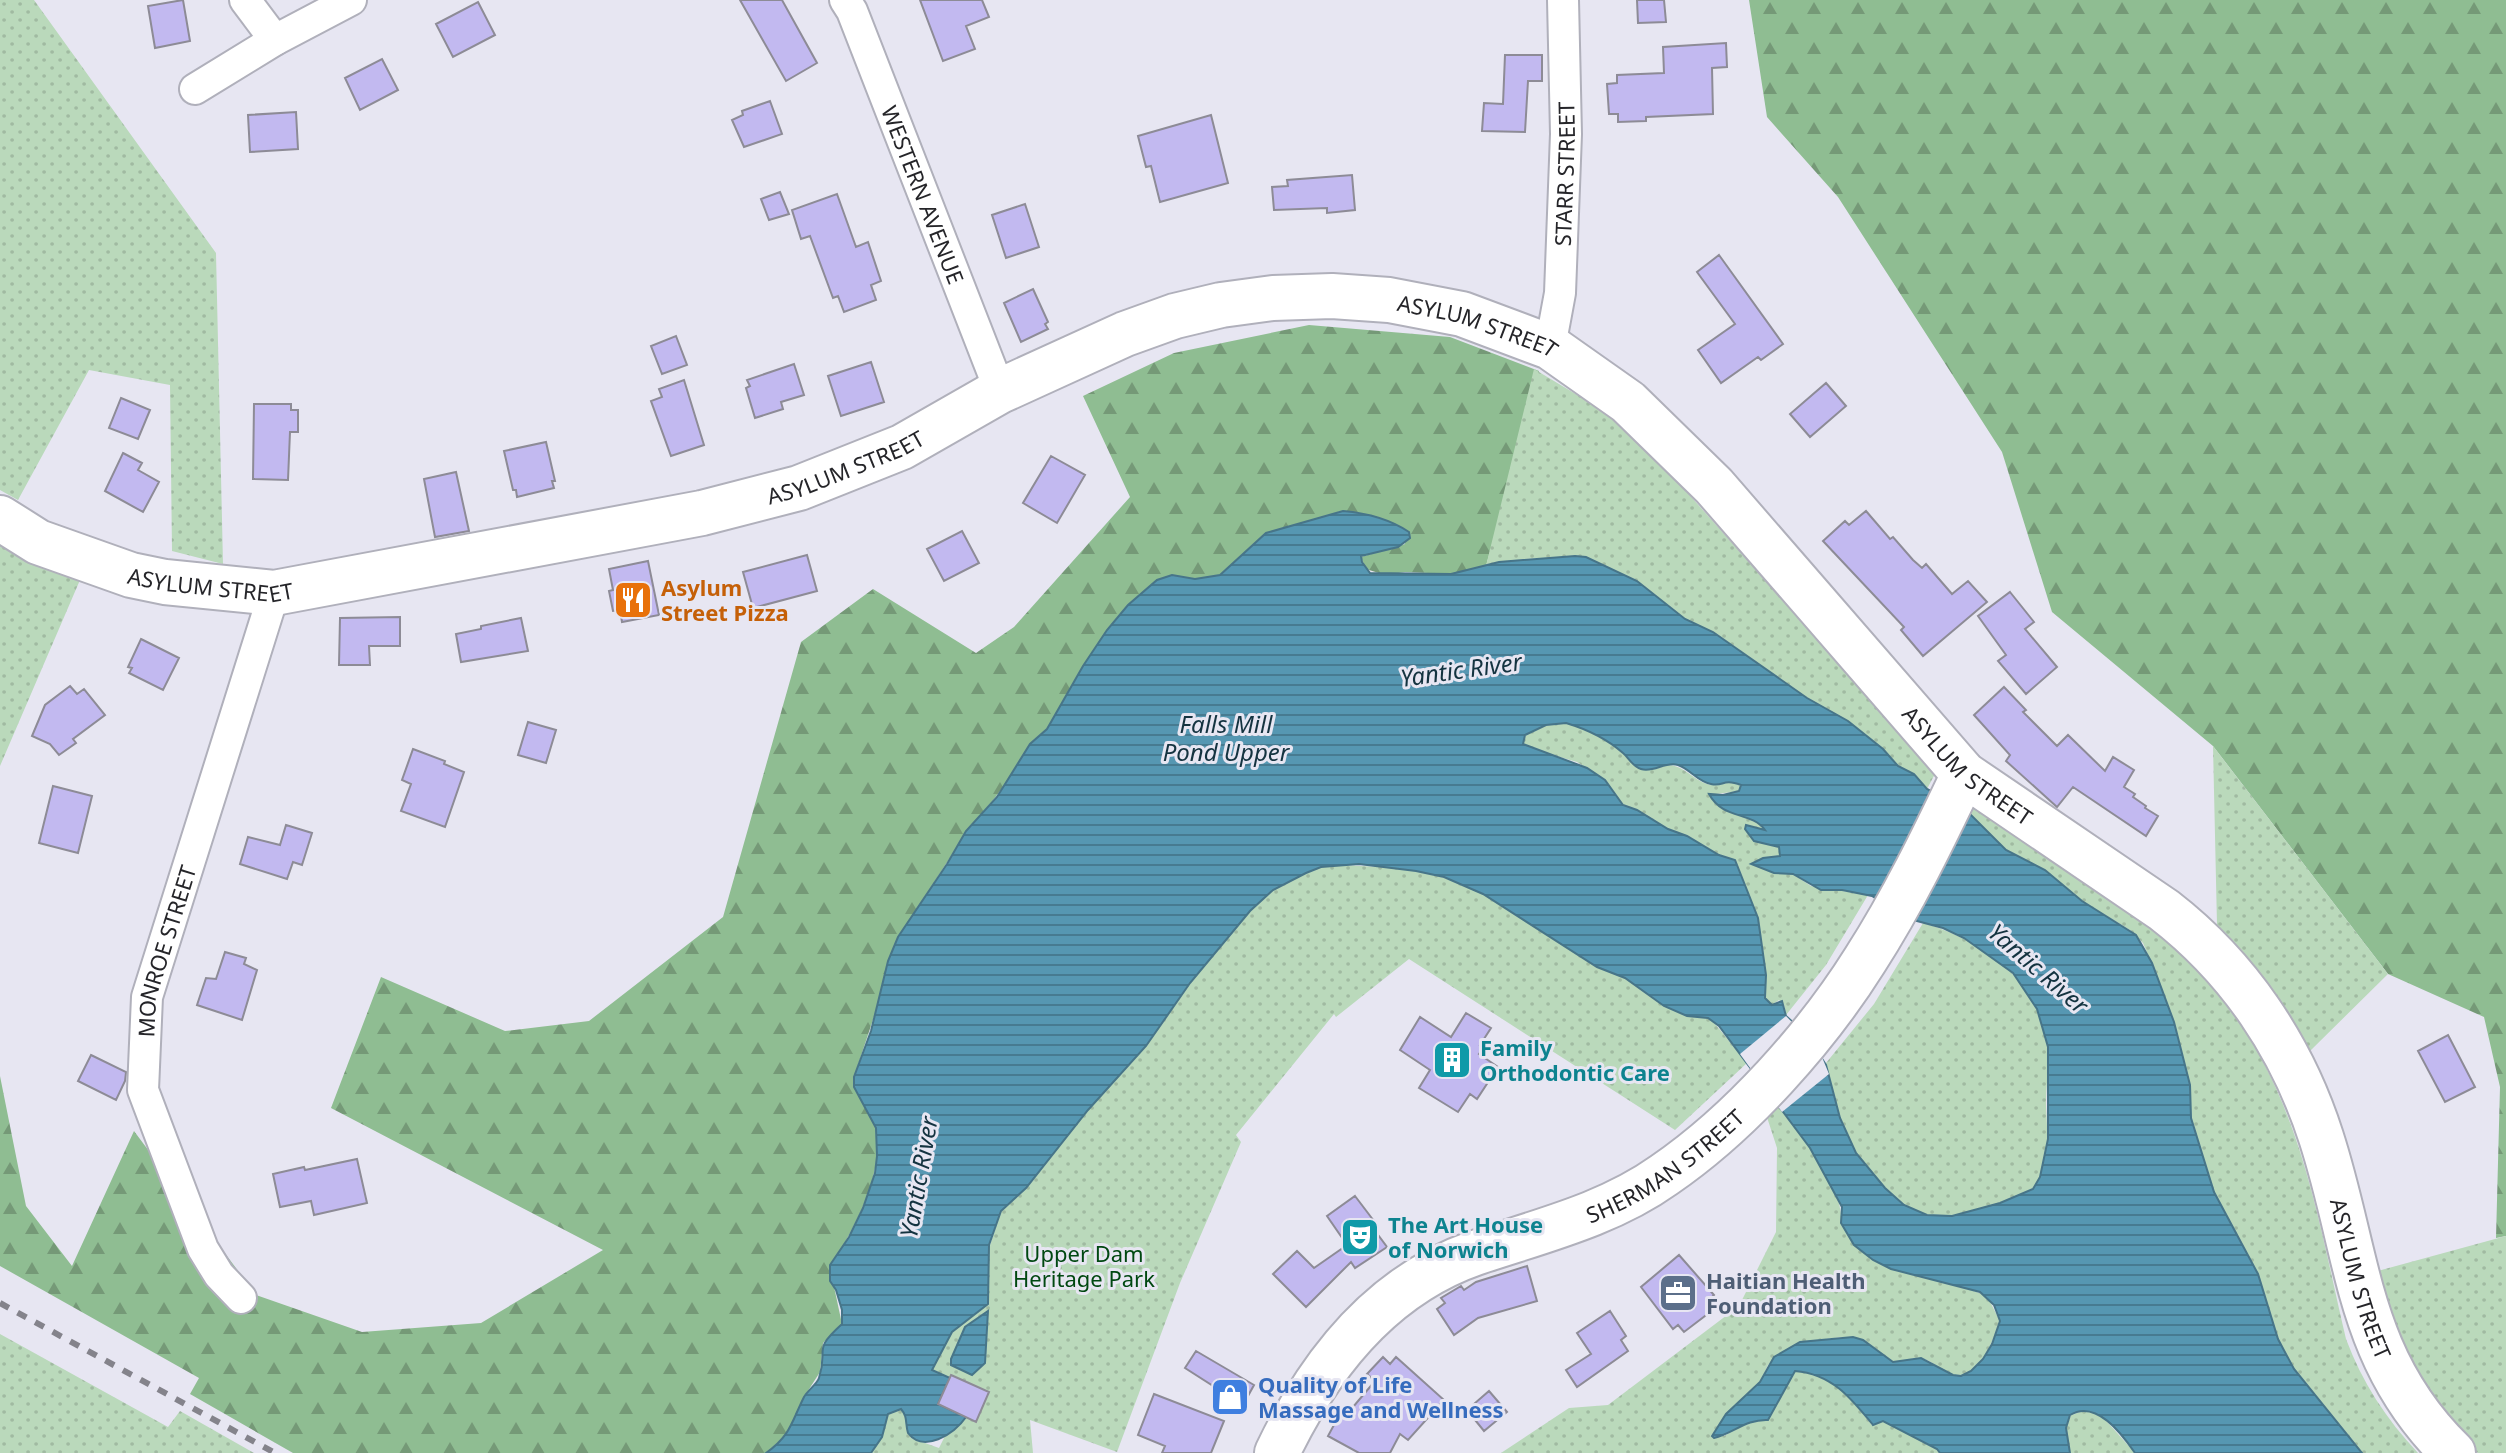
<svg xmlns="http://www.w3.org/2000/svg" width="2506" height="1453" font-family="'Noto Sans',sans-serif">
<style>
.forest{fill:url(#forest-firs)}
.park{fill:url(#park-dots)}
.water{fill:url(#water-rules);stroke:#477589;stroke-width:2;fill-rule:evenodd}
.pier{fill:#e7e6f2}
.building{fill:#c2b9f0;stroke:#8d8b96;stroke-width:2}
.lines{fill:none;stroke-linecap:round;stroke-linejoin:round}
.street-casing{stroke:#b0b0bb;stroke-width:34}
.secondary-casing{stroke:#b0b0bb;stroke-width:48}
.street{stroke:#fff;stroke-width:30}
.secondary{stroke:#fff;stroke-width:44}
.rail{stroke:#84838b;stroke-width:6;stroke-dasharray:10 10;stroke-linecap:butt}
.labels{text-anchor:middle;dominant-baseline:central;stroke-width:6;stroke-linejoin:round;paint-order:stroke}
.street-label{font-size:22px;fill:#252529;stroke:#e7e6f2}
.food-label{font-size:22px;font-weight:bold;fill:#c56008;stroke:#e7e6f2;text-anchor:start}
.culture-label{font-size:22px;font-weight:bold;fill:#0d838f;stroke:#e7e6f2;text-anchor:start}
.park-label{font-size:22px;fill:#004811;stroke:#e7e6f2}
.service-label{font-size:22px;font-weight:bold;fill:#4e5e75;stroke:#e7e6f2;text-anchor:start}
.shop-label{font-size:22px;font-weight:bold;fill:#366cbe;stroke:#e7e6f2;text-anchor:start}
.water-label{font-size:24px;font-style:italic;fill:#143340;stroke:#e7e6f2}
</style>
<defs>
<pattern id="forest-firs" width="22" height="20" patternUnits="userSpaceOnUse" patternTransform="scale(2)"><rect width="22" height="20" fill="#8fbd92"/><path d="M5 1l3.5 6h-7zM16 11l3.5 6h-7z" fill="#759977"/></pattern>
<pattern id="park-dots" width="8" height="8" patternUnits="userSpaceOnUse" patternTransform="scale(2)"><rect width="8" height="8" fill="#bad9bb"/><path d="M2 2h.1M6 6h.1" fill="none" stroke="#a0baa1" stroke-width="1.8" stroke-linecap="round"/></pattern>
<pattern id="water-rules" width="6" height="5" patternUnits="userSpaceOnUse" patternTransform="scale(2)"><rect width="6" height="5" fill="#5697b2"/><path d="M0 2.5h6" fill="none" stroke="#477b91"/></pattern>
</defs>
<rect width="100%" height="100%" fill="#e7e6f2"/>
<path class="forest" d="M 1749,0 L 2506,0 L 2506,1236 L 2496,1238 L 2500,1087 L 2484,1017 L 2388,974 L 2213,746 L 2052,612 L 2002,452 L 1838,197 L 1767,117 Z
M 1309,325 L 1450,337 L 1539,371 L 1486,566 L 1451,574 L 1405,572 L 1385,575 L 1366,569 L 1361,557 L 1405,544 L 1395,524 L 1364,514 L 1341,511 L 1260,538 L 1220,575 L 1195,579 L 1111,625 L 1047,729 L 953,853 L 902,932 L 854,1077 C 861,1093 873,1112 876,1129 C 884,1177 854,1228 830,1268 L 842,1324 L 823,1343 L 820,1372 L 804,1397 L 791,1430 L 781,1442 L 766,1453 L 293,1453 L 190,1394 L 199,1378 L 0,1266 L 0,1076 L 26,1206 L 72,1266 L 134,1131 L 256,1295 L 362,1332 L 481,1323 L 603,1250 L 331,1108 L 381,977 L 505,1031 L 589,1021 L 723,917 L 801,642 L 873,589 L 976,653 L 1014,627 L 1130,497 L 1083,396 L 1174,353 Z"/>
<path class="park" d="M 0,0 L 34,0 L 216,253 L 223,564 L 172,551 L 170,385 L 89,370 L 18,500 L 0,490 Z
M 1534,369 L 1599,408 L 1653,454 L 1936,772 L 1927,789 L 1914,774 L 1898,766 L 1883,749 L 1860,730 L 1807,698 L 1724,639 L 1685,619 L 1639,583 L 1585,557 L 1524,559 L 1486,566 Z
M 0,545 L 80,580 L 0,766 Z
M 1566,723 C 1586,729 1605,738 1621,751 C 1627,756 1632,765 1639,768 C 1650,774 1657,765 1668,765 C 1685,765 1695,783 1712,785 C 1725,786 1724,779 1741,785 L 1739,791 L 1709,795 C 1724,820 1751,811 1766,830 L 1761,831 L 1753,827 L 1754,840 L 1779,847 L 1780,856 L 1763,858 L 1755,865 L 1765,867 L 1774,873 L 1793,874 L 1811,886 L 1868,895 L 1826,965 L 1786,1015 L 1784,1005 L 1779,1000 L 1772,1005 L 1765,998 L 1766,975 L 1758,918 L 1734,860 L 1719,855 L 1688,836 L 1668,829 L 1637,810 L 1623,805 L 1605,780 L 1577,762 L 1525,747 L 1523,744 L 1526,734 C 1539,726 1551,724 1566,723 Z
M 2213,746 L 2388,974 L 2309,1052 L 2262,977 L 2217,925 Z
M 1969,802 C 2028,841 2090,877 2147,920 C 2161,930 2173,945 2186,958 C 2296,1067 2312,1194 2346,1339 C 2362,1382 2386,1419 2418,1453 L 2362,1453 L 2294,1369 L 2278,1339 L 2258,1274 L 2214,1192 L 2191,1118 L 2190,1085 L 2178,1037 L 2159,981 L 2143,943 L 2130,930 L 2082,901 L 2047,872 L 2006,850 L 1965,809 Z
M 1342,865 L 1399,868 L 1432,874 L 1462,884 L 1483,894 L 1597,967 L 1625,978 L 1664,1006 L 1687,1016 L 1697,1015 L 1712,1020 L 1747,1063 L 1675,1130 L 1409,959 L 1336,1017 L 1334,1014 L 1236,1135 L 1241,1142 L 1180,1283 L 1117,1452 L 1030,1420 L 1033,1453 L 871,1453 L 888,1414 L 901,1409 L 907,1416 L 911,1438 L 939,1448 L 957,1412 L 932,1401 L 930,1370 L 989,1248 L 1001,1211 L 1026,1188 L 1088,1110 L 1146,1046 L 1190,983 L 1250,911 L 1273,890 L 1286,882 L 1321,867 Z
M 1923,923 C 1980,939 2039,979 2047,1043 C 2050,1063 2046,1084 2046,1104 C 2047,1128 2051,1167 2034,1187 C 2024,1200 1995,1206 1979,1210 C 1961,1215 1942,1219 1924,1215 C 1886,1206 1851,1150 1839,1116 C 1833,1098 1831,1080 1826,1063 L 1874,1004 Z
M 1772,1096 C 1794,1132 1845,1180 1841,1224 L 1891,1269 L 1950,1282 L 1987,1296 L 2000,1321 C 1994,1338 1978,1383 1953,1375 C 1941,1372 1931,1358 1918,1358 C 1910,1358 1902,1362 1893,1362 L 1863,1340 L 1843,1337 L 1800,1342 L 1768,1365 L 1760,1382 L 1726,1414 L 1724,1436 L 1747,1422 L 1768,1420 L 1795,1371 C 1832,1374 1851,1398 1872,1425 L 1883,1421 L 1938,1449 L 1940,1453 L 1501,1453 L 1569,1408 L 1608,1405 L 1739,1306 L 1776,1232 L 1777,1148 L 1763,1105 Z
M 2506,1236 L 2506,1453 L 2478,1453 L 2457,1437 L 2420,1395 L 2374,1272 Z
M 0,1334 L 168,1427 L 180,1411 L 254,1453 L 0,1453 Z
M 2086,1410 L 2102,1416 L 2135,1453 L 2070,1453 L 2066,1428 L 2071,1415 Z"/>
<path class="water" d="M 1343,511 C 1366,513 1391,520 1409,532 L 1410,538 L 1398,547 L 1361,556 L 1362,562 L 1370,573 L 1451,574 L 1499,562 L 1575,556 L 1586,557 L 1637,581 L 1685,619 L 1713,632 L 1807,698 L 1848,721 L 1883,749 L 1898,766 L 1914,774 L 1927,789 L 1965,809 L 2006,850 L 2045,870 L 2082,901 L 2136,935 L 2152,963 L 2174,1022 L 2190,1085 L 2191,1118 L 2214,1192 L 2258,1274 L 2278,1339 L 2294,1369 L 2362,1453 L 2135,1453 C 2122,1434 2096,1399 2070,1415 L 2066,1428 L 2070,1453 L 1940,1453 L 1937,1449 L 1883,1421 L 1873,1425 C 1851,1398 1832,1374 1795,1371 L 1768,1420 C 1746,1419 1734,1433 1714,1438 L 1712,1436 L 1726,1414 L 1760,1382 L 1774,1357 L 1800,1342 L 1853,1337 L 1863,1340 L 1893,1362 L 1921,1358 L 1953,1375 L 1961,1376 L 1971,1371 L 1983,1359 L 1992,1344 L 2000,1321 L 1994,1305 L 1980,1292 L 1891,1269 L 1873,1260 L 1854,1245 L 1841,1223 L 1842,1207 L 1810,1148 L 1719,1026 L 1708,1018 L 1687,1016 L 1664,1006 L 1625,978 L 1597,967 L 1483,894 L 1444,877 L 1416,871 L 1359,864 L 1321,867 L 1306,873 L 1273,890 L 1250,911 L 1190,983 L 1146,1046 L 1088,1110 L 1026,1188 L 1001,1211 L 989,1245 L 988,1304 L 952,1332 L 932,1370 L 950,1378 L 938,1404 L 966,1417 C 954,1435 923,1453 908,1433 C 905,1423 908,1417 901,1409 L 888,1414 L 882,1437 L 871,1453 L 766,1453 C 791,1435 791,1423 804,1397 C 808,1390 817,1384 819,1378 C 829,1347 811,1352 842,1324 L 842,1310 L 836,1290 L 830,1281 L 830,1265 L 849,1237 L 863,1208 L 875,1173 L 877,1156 L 876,1128 L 854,1087 L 854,1077 L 871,1031 L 888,961 L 898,937 L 947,864 L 966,831 L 997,797 L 1030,744 L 1047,729 L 1083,666 L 1107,630 L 1128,605 L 1157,580 L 1172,575 L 1195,579 L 1220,575 L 1266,533 ZM 1566,723 C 1586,729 1607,739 1623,753 C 1629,758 1633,767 1641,769 C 1654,773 1665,761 1678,765 C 1690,769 1698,782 1711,784 C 1724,787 1722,778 1741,785 L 1739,791 L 1723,795 L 1709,794 C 1723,820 1751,811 1765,830 L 1746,825 L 1745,829 L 1754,841 L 1779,847 L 1780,856 L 1763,858 L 1751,864 L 1774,873 L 1793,874 L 1821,890 L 1842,890 L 1872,896 L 1906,918 L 1943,928 L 1964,938 L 2013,973 L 2037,1009 L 2048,1047 L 2048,1139 L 2040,1177 L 2033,1189 L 2000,1203 L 1952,1216 L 1927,1215 L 1904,1205 L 1885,1188 L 1856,1153 L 1840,1118 L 1826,1065 L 1806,1034 L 1786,1016 L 1782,1001 L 1772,1005 L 1765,998 L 1766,975 L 1758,918 L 1735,860 L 1719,855 L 1687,836 L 1668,829 L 1637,810 L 1623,805 L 1605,780 L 1587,768 L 1523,744 L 1525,735 L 1546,725 Z
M 988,1311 L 985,1363 L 972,1375 L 951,1365 L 951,1359 L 965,1327 Z"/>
<path class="pier" d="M 1786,1016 L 1819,1050 L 1829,1074 L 1782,1112 L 1740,1054 Z"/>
<path class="building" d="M 183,0 L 190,41 L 155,48 L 148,6 Z
M 740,0 L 782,0 L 817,63 L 786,81 Z
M 920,0 L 982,0 L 989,17 L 966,26 L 975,49 L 943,61 Z
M 1637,0 L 1664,0 L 1666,22 L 1638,23 Z
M 478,2 L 495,35 L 453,57 L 436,24 Z
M 1726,43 L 1727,67 L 1712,68 L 1713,114 L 1646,117 L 1646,121 L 1618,122 L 1618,114 L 1609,114 L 1607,84 L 1617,83 L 1617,75 L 1664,73 L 1663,47 Z
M 1505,55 L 1542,55 L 1542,81 L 1528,81 L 1525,132 L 1482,131 L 1484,103 L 1503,104 Z
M 382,59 L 398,90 L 360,110 L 345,78 Z
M 770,101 L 782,134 L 744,147 L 732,120 L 743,115 L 742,111 Z
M 296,112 L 298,149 L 250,152 L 248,115 Z
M 1211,115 L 1228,183 L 1160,202 L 1151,166 L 1146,167 L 1138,136 Z
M 1352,175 L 1355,210 L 1327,213 L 1327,208 L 1274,210 L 1272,187 L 1288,186 L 1287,180 Z
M 780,192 L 789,214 L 769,220 L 761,199 Z
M 837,194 L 856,247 L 868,242 L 881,281 L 871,285 L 876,300 L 844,312 L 838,296 L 833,298 L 810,236 L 801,239 L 792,210 Z
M 1025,204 L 1039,247 L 1006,258 L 992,215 Z
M 1719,255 L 1783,344 L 1761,360 L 1758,357 L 1721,383 L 1698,350 L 1735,324 L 1697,272 Z
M 1033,289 L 1048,322 L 1045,324 L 1048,329 L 1021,342 L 1004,303 Z
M 676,336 L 687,365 L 662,374 L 651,346 Z
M 871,362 L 884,402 L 841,416 L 828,376 Z
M 794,364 L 804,395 L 781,402 L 783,409 L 755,418 L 746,388 L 750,386 L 747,380 Z
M 684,380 L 704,445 L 671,456 L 651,401 L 662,397 L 659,389 Z
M 1826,383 L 1846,406 L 1810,437 L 1790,414 Z
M 121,398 L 150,410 L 138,439 L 109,428 Z
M 254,404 L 291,404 L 291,410 L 298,410 L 298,432 L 290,432 L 288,480 L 253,479 Z
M 546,442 L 555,481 L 552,481 L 554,488 L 517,497 L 516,490 L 513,490 L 504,451 Z
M 123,453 L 142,463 L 138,470 L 159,482 L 143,512 L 105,491 Z
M 1051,456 L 1085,475 L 1057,523 L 1023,503 Z
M 456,472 L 469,531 L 435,537 L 424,479 Z
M 1866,511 L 1890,539 L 1893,537 L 1913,560 L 1922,568 L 1926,564 L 1952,594 L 1968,581 L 1987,602 L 1923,656 L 1901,630 L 1904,627 L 1823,541 L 1845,521 L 1849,525 Z
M 962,531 L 979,563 L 944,581 L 927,549 Z
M 807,555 L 817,591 L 753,608 L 743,572 Z
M 648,561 L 659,615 L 622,622 L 620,610 L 613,611 L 609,591 L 613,590 L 609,569 Z
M 2010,592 L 2034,622 L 2025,629 L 2057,667 L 2026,694 L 1998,661 L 2006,655 L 1978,616 Z
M 400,617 L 400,646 L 369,646 L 370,665 L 339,665 L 340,618 Z
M 521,618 L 528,651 L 461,662 L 456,634 L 481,629 L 481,626 Z
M 141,639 L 179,658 L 163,690 L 129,673 L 132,668 L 128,667 Z
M 70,686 L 77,694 L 84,689 L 105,715 L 73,739 L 76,743 L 59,755 L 50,744 L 32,736 L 45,705 Z
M 2004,687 L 2026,710 L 2023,712 L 2057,746 L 2068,735 L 2105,771 L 2113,757 L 2134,770 L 2124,787 L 2135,794 L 2133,797 L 2146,806 L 2145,808 L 2158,816 L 2146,836 L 2073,787 L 2057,807 L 2006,761 L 2010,755 L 1974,715 Z
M 528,722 L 556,730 L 546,763 L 518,755 Z
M 413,749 L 445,761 L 444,764 L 464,772 L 445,827 L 401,811 L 411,784 L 402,780 Z
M 53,786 L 92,796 L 78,853 L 39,843 Z
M 286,825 L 312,833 L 302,865 L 293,862 L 287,879 L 240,864 L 248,837 L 280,845 Z
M 225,952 L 246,958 L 244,964 L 257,970 L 242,1020 L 197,1005 L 206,978 L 216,979 Z
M 1466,1013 L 1491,1028 L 1480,1045 L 1484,1047 L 1479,1054 L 1498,1067 L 1477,1099 L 1470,1094 L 1458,1112 L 1419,1088 L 1430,1070 L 1400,1050 L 1420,1017 L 1451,1037 Z
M 2448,1035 L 2475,1087 L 2445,1102 L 2418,1051 Z
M 91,1055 L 126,1072 L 125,1081 L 116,1100 L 78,1081 Z
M 357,1159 L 367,1203 L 314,1215 L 311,1201 L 280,1207 L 273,1174 L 304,1167 L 305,1170 Z
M 1355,1196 L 1377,1225 L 1373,1228 L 1387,1247 L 1355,1268 L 1351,1262 L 1306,1307 L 1273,1274 L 1297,1251 L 1314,1268 L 1347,1245 L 1327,1216 Z
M 1679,1255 L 1714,1295 L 1711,1298 L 1718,1306 L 1684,1332 L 1678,1325 L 1673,1329 L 1641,1287 Z
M 1527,1266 L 1537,1301 L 1478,1318 L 1454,1335 L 1437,1309 L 1445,1303 L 1441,1298 L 1461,1286 L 1464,1290 L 1476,1282 Z
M 1610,1311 L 1626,1336 L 1621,1340 L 1628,1351 L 1577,1387 L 1566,1370 L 1591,1354 L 1577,1333 Z
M 1196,1351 L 1254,1385 L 1243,1405 L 1185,1368 Z
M 1383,1357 L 1390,1364 L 1396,1357 L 1444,1400 L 1408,1440 L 1400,1434 L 1390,1453 L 1359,1453 L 1328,1436 L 1342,1410 L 1348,1413 L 1375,1381 L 1367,1374 Z
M 951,1375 L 989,1392 L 976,1422 L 938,1404 Z
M 1489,1391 L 1507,1412 L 1484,1431 L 1467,1410 Z
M 1154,1394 L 1224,1421 L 1211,1453 L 1162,1453 L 1165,1446 L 1138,1435 Z"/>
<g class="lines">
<defs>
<g id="street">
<path d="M 245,0 L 275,40"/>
<path id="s1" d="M 845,0 L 852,11 L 1000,391"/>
<path d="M 195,89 L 275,40 L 351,0"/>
<path id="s2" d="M 1550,347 L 1560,293 L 1566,134 L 1563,0"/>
<path id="s3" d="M 241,1298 L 219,1275 L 203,1249 L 143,1090 L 147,997 L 274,593"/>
</g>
<g id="secondary">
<path id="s4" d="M 0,518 L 38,542 L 131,575 L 165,582 L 274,593 L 702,513 L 799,488 L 902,447 L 1000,391 L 1125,334 L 1175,316 L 1221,305 L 1273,298 L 1332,296 L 1389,300 L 1462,314 L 1550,347 L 1628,402 L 1714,486 L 1964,774 L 2164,910 C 2239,968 2292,1047 2321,1137 C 2360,1257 2356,1358 2453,1453"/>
<path id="s5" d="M 1277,1453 C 1319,1365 1380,1286 1475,1253 C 1540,1231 1608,1215 1664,1175 C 1740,1123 1816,1038 1865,960 C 1903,901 1934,837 1964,774"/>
</g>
</defs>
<use href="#street" class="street-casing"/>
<use href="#secondary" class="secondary-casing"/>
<use href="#street" class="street"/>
<use href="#secondary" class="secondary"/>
<path class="rail" d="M 0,1303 L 275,1453"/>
</g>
<defs>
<symbol id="restaurant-square" viewBox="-11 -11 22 22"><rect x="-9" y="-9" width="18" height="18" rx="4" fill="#e8710a" stroke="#e7e6f2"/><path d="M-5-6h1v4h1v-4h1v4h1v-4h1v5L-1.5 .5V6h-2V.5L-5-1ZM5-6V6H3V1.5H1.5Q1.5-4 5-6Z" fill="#fff"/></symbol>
<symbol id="building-square" viewBox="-11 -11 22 22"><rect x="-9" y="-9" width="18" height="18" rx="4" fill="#0f9aa8" stroke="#e7e6f2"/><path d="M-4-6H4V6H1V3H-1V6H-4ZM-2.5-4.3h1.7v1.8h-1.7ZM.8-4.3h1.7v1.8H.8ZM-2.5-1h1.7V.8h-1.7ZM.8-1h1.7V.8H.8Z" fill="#fff"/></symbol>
<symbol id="theatre-square" viewBox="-11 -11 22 22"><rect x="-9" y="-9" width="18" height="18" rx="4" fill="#0f9aa8" stroke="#e7e6f2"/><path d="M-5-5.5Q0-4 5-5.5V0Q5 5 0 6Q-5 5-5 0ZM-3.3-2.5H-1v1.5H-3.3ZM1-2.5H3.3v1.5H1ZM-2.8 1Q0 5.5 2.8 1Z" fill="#fff"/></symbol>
<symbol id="office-square" viewBox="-11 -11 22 22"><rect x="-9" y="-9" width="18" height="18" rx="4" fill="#5c6f8a" stroke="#e7e6f2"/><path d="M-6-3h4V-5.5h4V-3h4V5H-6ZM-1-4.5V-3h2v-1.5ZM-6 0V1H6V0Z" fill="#fff"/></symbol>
<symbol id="shop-square" viewBox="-11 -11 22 22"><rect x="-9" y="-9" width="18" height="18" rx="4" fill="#3f7fe0" stroke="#e7e6f2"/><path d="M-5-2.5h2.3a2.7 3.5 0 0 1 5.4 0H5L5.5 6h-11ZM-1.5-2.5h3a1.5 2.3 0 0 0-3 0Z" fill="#fff"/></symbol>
</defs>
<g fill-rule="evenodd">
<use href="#restaurant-square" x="611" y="578" width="44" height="44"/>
<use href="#building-square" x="1430" y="1038" width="44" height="44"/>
<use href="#theatre-square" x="1338" y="1215" width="44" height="44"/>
<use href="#office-square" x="1656" y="1271" width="44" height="44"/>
<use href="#shop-square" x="1208" y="1375" width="44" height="44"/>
</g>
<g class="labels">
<g class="street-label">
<text stroke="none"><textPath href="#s2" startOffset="174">STARR STREET</textPath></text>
<text stroke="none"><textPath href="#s1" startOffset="210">WESTERN AVENUE</textPath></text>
<text stroke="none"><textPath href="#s4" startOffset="1546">ASYLUM STREET</textPath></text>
<text stroke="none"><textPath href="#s4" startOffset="874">ASYLUM STREET</textPath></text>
<text stroke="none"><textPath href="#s4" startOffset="224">ASYLUM STREET</textPath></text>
<text stroke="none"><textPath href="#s4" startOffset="2216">ASYLUM STREET</textPath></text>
<text stroke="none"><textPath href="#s3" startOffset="374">MONROE STREET</textPath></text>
<text stroke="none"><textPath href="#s5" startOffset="500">SHERMAN STREET</textPath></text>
<text stroke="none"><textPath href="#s4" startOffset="2888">ASYLUM STREET</textPath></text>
</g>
<g class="food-label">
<text x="661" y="587">Asylum<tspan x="661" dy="25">Street Pizza</tspan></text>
</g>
<g class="culture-label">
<text x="1480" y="1047">Family<tspan x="1480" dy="25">Orthodontic Care</tspan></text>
<text x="1388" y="1224">The Art House<tspan x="1388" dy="25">of Norwich</tspan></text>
</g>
<g class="park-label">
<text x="1084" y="1253">Upper Dam<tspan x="1084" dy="25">Heritage Park</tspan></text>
</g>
<g class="service-label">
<text x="1706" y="1280">Haitian Health<tspan x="1706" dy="25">Foundation</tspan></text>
</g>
<g class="shop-label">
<text x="1258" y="1384">Quality of Life<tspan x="1258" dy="25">Massage and Wellness</tspan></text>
</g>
<g class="water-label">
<text transform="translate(1461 669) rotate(-8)">Yantic River</text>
<text x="1226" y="723">Falls Mill<tspan x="1226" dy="28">Pond Upper</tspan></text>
<text transform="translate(2039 968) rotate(41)">Yantic River</text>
<text transform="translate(918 1177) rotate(-80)">Yantic River</text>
</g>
</g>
</svg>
